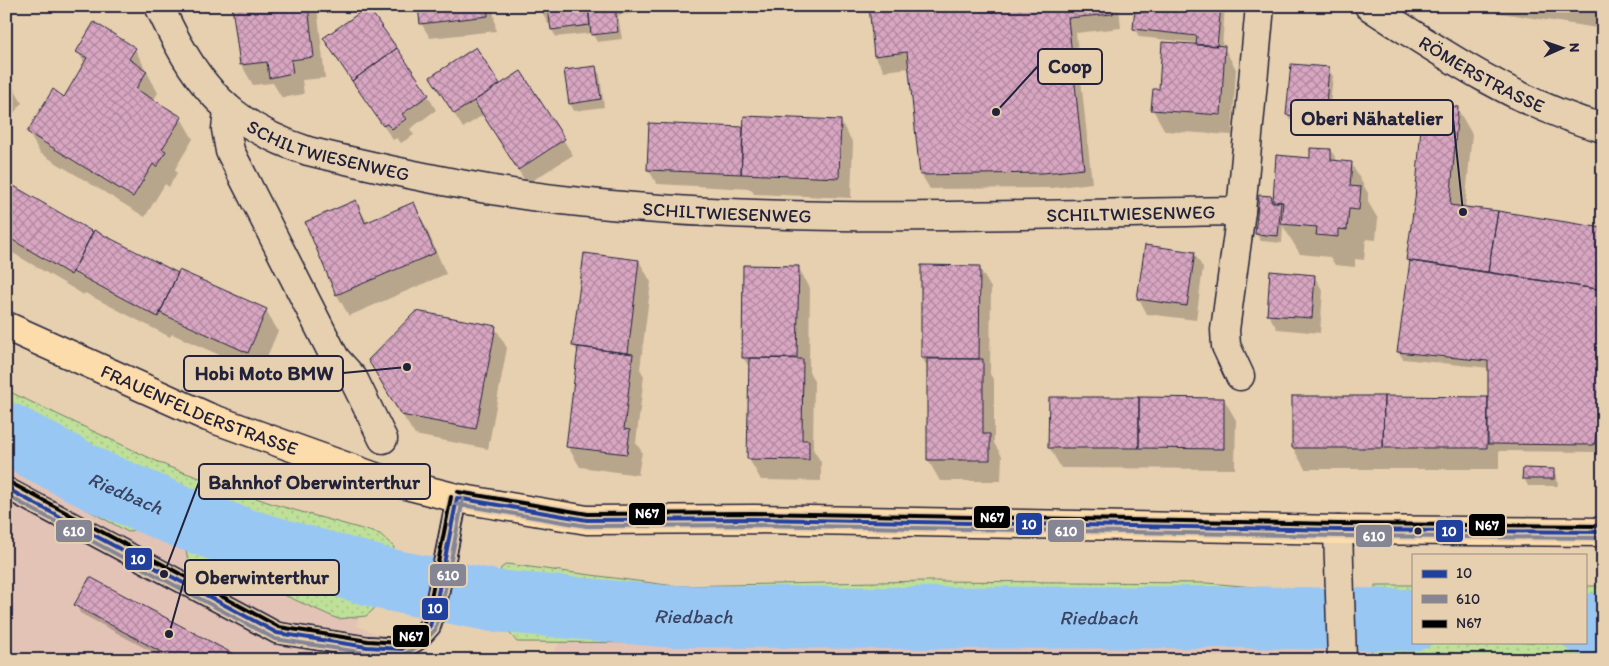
<svg xmlns="http://www.w3.org/2000/svg" width="1609" height="666" font-family="Itim,sans-serif">
<style>
.built{fill:#e3c3b5}
.grass{fill:url(#grass-dots);stroke:#70816a}
.shadow{fill:#0003}
.lines{fill:none;stroke-linecap:round;stroke-linejoin:round}
.river{stroke:#99c7f4;stroke-width:62}
.building{fill:url(#building-cross-hatch);stroke:#22223b}
.service-casing{stroke:#22223b;stroke-width:24}
.minor-casing{stroke:#22223b;stroke-width:31}
.primary-casing{stroke:#22223b;stroke-width:31}
.service{stroke:#e7d0b0;stroke-width:20}
.minor{stroke:#e7d0b0;stroke-width:28}
.primary{stroke:#fddcac;stroke-width:28}
.bus-1-casing{stroke:#e7d0b0;stroke-width:8}
.bus-2-casing{stroke:#e7d0b0;stroke-width:8}
.bus-3-casing{stroke:#e7d0b0;stroke-width:8}
.bus-1{stroke:#2040a0;stroke-width:4}
.bus-2{stroke:#858593;stroke-width:4}
.bus-3{stroke:#000;stroke-width:4}
.bus-dot{fill:#22223b;stroke:#e7d0b0;stroke-width:2}
.labels{text-anchor:middle;dominant-baseline:central;stroke-width:4.5;stroke-linejoin:round;paint-order:stroke}
.street-label{font-size:19px;fill:#22223b;stroke:#e7d0b0}
.water-label{font-size:20px;font-style:italic;fill:#3a4360;stroke:#e7d0b0}
.leader{fill:none;stroke:#22223b;stroke-width:2}
.callout-dot{fill:#22223b;stroke:#e7d0b0;stroke-width:2}
.callout{fill:#e7d0b0;stroke:#22223b;stroke-width:2}
.callout-label{font-size:20px;text-anchor:middle;font-weight:bold;fill:#22223b}
.line-badge{stroke:#e7d0b0;stroke-width:2}
.badge-label{font-size:14px;text-anchor:middle;font-weight:bold;fill:#fff}
</style>
<defs>
<pattern id="grass-dots" width="8" height="8" patternUnits="userSpaceOnUse" patternTransform="scale(1.25)"><rect width="8" height="8" fill="#bfe099"/><path d="M2 2h.1M6 6h.1" fill="none" stroke="#a4c085" stroke-width="1.8" stroke-linecap="round"/></pattern>
<pattern id="building-cross-hatch" width="8" height="8" patternUnits="userSpaceOnUse" patternTransform="scale(1.25)"><rect width="8" height="8" fill="#d9a6c2"/><path d="M0 0l8 8M0 8l8-8" fill="none" stroke="#b0879f"/></pattern>
</defs>
<rect width="100%" height="100%" fill="#e7d0b0"/>
<filter id="ink" filterUnits="userSpaceOnUse"><feTurbulence type="fractalNoise" baseFrequency=".02" numOctaves="2"/><feDisplacementMap in="SourceGraphic" scale="10" xChannelSelector="R" yChannelSelector="G"/><feConvolveMatrix kernelMatrix="1 2 1 2 8 2 1 2 1" color-interpolation-filters="sRGB"/></filter>
<g filter="url(#ink)">
<path class="built" d="M 6,460 L 364,598 L 357,626 L 442,660 L 6,660 Z
M 1237,617 L 1413,620 L 1413,642 L 1585,642 L 1603,624 L 1603,660 L 550,660 L 560,641 Z"/>
<path class="grass" d="M 6,390 L 169,467 L 273,504 L 380,534 L 394,547 L 386,590 L 373,610 L 366,616 L 338,619 L 239,575 L 236,579 L 209,563 L 203,573 L 189,565 L 186,551 L 140,527 L 128,532 L 6,465 Z
M 507,564 L 675,586 L 928,581 L 1207,583 L 1301,591 L 1302,634 L 1290,643 L 1133,646 L 517,642 L 492,612 L 501,568 Z
M 1375,585 L 1413,585 L 1413,642 L 1585,642 L 1585,586 L 1603,586 L 1603,656 L 1371,660 Z"/>
<path class="shadow" d="M 233,6 L 317,6 L 325,78 L 302,80 L 304,94 L 282,98 L 273,83 L 253,85 L 241,64 Z
M 419,6 L 493,6 L 496,31 L 430,38 L 421,23 Z
M 539,6 L 642,6 L 643,12 L 618,15 L 622,39 L 597,42 L 592,33 L 556,37 L 552,30 L 551,24 L 548,24 Z
M 699,6 L 723,6 L 701,9 Z
M 870,6 L 1119,6 L 1121,28 L 1076,33 L 1092,183 L 1052,188 L 930,189 L 921,174 L 910,68 L 884,71 L 875,56 Z
M 1137,6 L 1225,6 L 1222,48 L 1224,48 L 1236,69 L 1232,135 L 1165,131 L 1153,110 L 1154,90 L 1161,91 L 1198,46 L 1198,43 L 1139,37 L 1135,29 Z
M 1498,6 L 1603,6 L 1603,29 L 1501,13 Z
M 325,39 L 428,96 L 436,110 L 410,129 L 414,135 L 401,143 L 397,138 L 393,140 Z
M 135,49 L 158,93 L 153,101 L 181,118 L 193,139 L 175,169 L 177,173 L 169,187 L 165,184 L 145,217 L 40,153 L 28,132 L 64,98 L 85,64 L 78,52 Z
M 476,49 L 500,86 L 520,72 L 573,155 L 527,184 L 483,115 L 463,128 L 440,91 Z
M 595,67 L 600,75 L 604,107 L 574,111 L 570,103 Z
M 1328,69 L 1333,76 L 1328,125 L 1292,122 L 1287,115 Z
M 6,79 L 10,82 L 22,103 L 6,123 Z
M 1457,108 L 1472,134 L 1465,208 L 1603,229 L 1603,427 L 1597,452 L 1499,451 L 1499,469 L 1305,469 L 1293,448 L 1293,397 L 1489,398 L 1489,368 L 1403,359 L 1398,351 L 1410,265 L 1407,260 Z
M 841,122 L 853,143 L 851,198 L 754,194 L 751,189 L 657,184 L 648,169 L 742,128 L 744,132 Z
M 1331,150 L 1338,162 L 1351,163 L 1368,193 L 1368,202 L 1378,219 L 1376,240 L 1366,239 L 1364,260 L 1355,259 L 1355,267 L 1335,265 L 1330,257 L 1300,254 L 1283,226 L 1282,243 L 1261,241 L 1256,234 L 1271,197 L 1274,202 L 1277,156 L 1311,159 Z
M 12,186 L 94,234 L 178,274 L 266,310 L 278,331 L 260,373 L 172,334 L 170,337 L 85,293 L 84,295 L 6,249 L 6,195 Z
M 355,202 L 368,223 L 413,204 L 425,225 L 446,274 L 349,316 L 337,295 L 307,223 Z
M 1194,253 L 1203,268 L 1196,320 L 1147,314 L 1139,299 Z
M 639,261 L 651,282 L 640,369 L 644,376 L 636,443 L 642,452 L 638,475 L 580,467 L 568,447 L 579,354 L 574,346 Z
M 798,267 L 810,288 L 809,371 L 814,381 L 813,449 L 821,462 L 821,481 L 761,480 L 749,459 L 750,369 L 743,357 Z
M 923,267 L 979,267 L 991,288 L 990,374 L 994,381 L 994,443 L 1002,456 L 1001,481 L 940,481 L 928,460 L 929,369 L 922,358 Z
M 1314,276 L 1323,291 L 1320,333 L 1277,329 L 1268,314 Z
M 495,327 L 507,348 L 488,449 L 415,435 L 381,381 Z
M 1224,399 L 1236,420 L 1235,469 L 1061,468 L 1049,447 Z
M 1553,470 L 1557,477 L 1558,486 L 1528,486 L 1524,478 Z
M 76,605 L 240,660 L 167,660 L 80,613 Z"/>
<g class="lines">
<g class="river">
<path id="s1" d="M 6,433 L 97,481 L 179,516 L 240,538 L 385,579 L 494,601 L 663,616 L 883,618 L 1237,617 L 1413,620"/>
<path d="M 1585,624 L 1603,624"/>
</g>
</g>
<path class="building" d="M 232,6 L 308,6 L 314,57 L 291,60 L 293,73 L 269,78 L 267,62 L 240,65 Z
M 418,6 L 487,6 L 488,16 L 420,24 Z
M 565,6 L 588,6 L 590,25 L 551,30 L 548,8 Z
M 588,6 L 615,6 L 618,32 L 591,35 Z
M 869,6 L 1113,6 L 1113,14 L 1068,18 L 1084,169 L 1043,173 L 920,175 L 907,52 L 874,56 Z
M 1135,6 L 1221,6 L 1217,46 L 1196,45 L 1197,36 L 1133,29 Z
M 368,7 L 397,48 L 352,81 L 323,38 Z
M 94,22 L 136,48 L 129,59 L 147,71 L 136,89 L 182,117 L 162,149 L 166,151 L 160,162 L 156,167 L 153,164 L 133,197 L 27,132 L 53,89 L 64,97 L 87,58 L 76,52 Z
M 1162,42 L 1225,46 L 1221,115 L 1151,110 L 1153,89 L 1159,89 Z
M 476,47 L 500,84 L 454,114 L 430,77 Z
M 397,48 L 429,95 L 402,114 L 406,119 L 392,129 L 387,124 L 383,126 L 352,81 Z
M 1291,64 L 1329,67 L 1325,118 L 1286,115 Z
M 596,66 L 601,99 L 569,104 L 564,70 Z
M 521,71 L 565,139 L 518,170 L 474,101 Z
M 1423,104 L 1458,107 L 1450,205 L 1498,211 L 1488,272 L 1406,260 L 1415,199 Z
M 744,116 L 841,120 L 839,178 L 741,174 Z
M 649,123 L 743,127 L 741,174 L 647,170 Z
M 1310,148 L 1331,149 L 1331,160 L 1352,162 L 1350,186 L 1361,187 L 1359,210 L 1349,209 L 1347,230 L 1338,229 L 1338,237 L 1316,235 L 1317,227 L 1281,224 L 1283,202 L 1273,201 L 1276,155 L 1310,158 Z
M 12,185 L 93,232 L 71,275 L 6,236 L 6,193 Z
M 1259,195 L 1272,196 L 1271,202 L 1281,202 L 1278,236 L 1255,234 Z
M 356,200 L 365,223 L 414,202 L 435,253 L 336,295 L 305,222 Z
M 1498,211 L 1603,228 L 1603,290 L 1488,272 Z
M 94,230 L 178,273 L 158,317 L 73,272 Z
M 1145,245 L 1195,252 L 1187,306 L 1137,299 Z
M 584,253 L 639,260 L 628,353 L 572,346 Z
M 1410,261 L 1603,290 L 1603,403 L 1594,445 L 1488,444 L 1488,361 L 1397,352 Z
M 743,265 L 799,266 L 797,358 L 742,358 Z
M 921,265 L 980,266 L 979,359 L 921,358 Z
M 179,270 L 267,309 L 248,353 L 160,313 Z
M 1270,271 L 1315,275 L 1312,318 L 1267,315 Z
M 416,311 L 496,326 L 476,429 L 401,415 L 368,360 Z
M 578,347 L 633,354 L 624,429 L 630,430 L 627,454 L 566,447 Z
M 749,358 L 803,359 L 802,440 L 809,440 L 809,460 L 747,459 Z
M 927,359 L 983,359 L 983,434 L 990,434 L 990,460 L 927,460 Z
M 1292,396 L 1384,396 L 1383,448 L 1292,448 Z
M 1384,396 L 1488,397 L 1487,448 L 1383,448 Z
M 1049,397 L 1139,397 L 1139,448 L 1048,448 Z
M 1139,397 L 1224,398 L 1224,449 L 1139,448 Z
M 1523,468 L 1554,469 L 1554,479 L 1522,479 Z
M 90,577 L 241,658 L 240,660 L 176,660 L 74,605 Z"/>
<g class="lines">
<defs>
<path id="service" d="M 6,488 L 277,633 L 367,647 L 402,649 L 418,639 L 430,626 L 435,609 L 457,498"/>
<g id="minor">
<path id="s2" d="M 159,6 C 166,20 172,34 180,47 C 210,102 249,132 308,151 C 340,159 372,166 404,173 C 457,184 509,194 562,200 C 787,226 1015,214 1241,211"/>
<path id="s3" d="M 1369,6 C 1441,53 1519,105 1603,128"/>
<path d="M 228,110 L 226,129 L 230,151 L 335,358 L 353,378 L 383,439"/>
<path d="M 1240,376 L 1226,346 L 1225,330 L 1241,211 L 1260,6"/>
<path d="M 1338,530 L 1342,660"/>
</g>
<g id="primary">
<path id="s4" d="M 6,326 L 208,417 L 378,478 L 457,498 L 587,520 L 754,519 L 1338,530 L 1603,532"/>
</g>
</defs>
<use href="#service" class="service-casing"/>
<use href="#minor" class="minor-casing"/>
<use href="#primary" class="primary-casing"/>
<use href="#service" class="service"/>
<use href="#minor" class="minor"/>
<use href="#primary" class="primary"/>
<defs>
<path id="bus-1" d="M 6,488 L 277,633 L 367,647 L 402,649 L 418,639 L 430,626 L 435,609 L 457,498
M 457,498 L 587,520 L 754,519 L 1338,530 L 1603,532"/>
<path id="bus-2" d="M 6,495 L 275,639 L 366,653 L 403,655 L 422,644 L 435,630 L 441,610 L 463,499
M 456,504 L 587,526 L 754,525 L 1338,536 L 1603,538"/>
<path id="bus-3" d="M 9,482 L 279,627 L 368,641 L 400,643 L 414,634 L 424,623 L 429,608 L 451,497
M 458,492 L 588,514 L 754,513 L 1338,524 L 1603,526"/>
</defs>
<use href="#bus-1" class="bus-1-casing"/>
<use href="#bus-2" class="bus-2-casing"/>
<use href="#bus-3" class="bus-3-casing"/>
<use href="#bus-1" class="bus-1"/>
<use href="#bus-2" class="bus-2"/>
<use href="#bus-3" class="bus-3"/>
</g>
</g>
<circle class="bus-dot" cx="1418" cy="531" r="4.5"/>
<g class="labels">
<g class="street-label">
<text stroke="none"><textPath href="#s3" startOffset="132">RÖMERSTRASSE</textPath></text>
<text stroke="none"><textPath href="#s2" startOffset="235">SCHILTWIESENWEG</textPath></text>
<text stroke="none"><textPath href="#s2" startOffset="640">SCHILTWIESENWEG</textPath></text>
<text stroke="none"><textPath href="#s2" startOffset="1044">SCHILTWIESENWEG</textPath></text>
<text stroke="none"><textPath href="#s4" startOffset="211">FRAUENFELDERSTRASSE</textPath></text>
</g>
<g class="water-label">
<text stroke="none"><textPath href="#s1" startOffset="134">Riedbach</textPath></text>
<text stroke="none"><textPath href="#s1" startOffset="719">Riedbach</textPath></text>
<text stroke="none"><textPath href="#s1" startOffset="1124">Riedbach</textPath></text>
</g>
</g>
<path class="leader" d="M996 112L1038 66M1463 212L1453 118M407 367L343 373M164 574L199 482M169 634L185 577"/>
<g class="callout-dot">
<circle cx="996" cy="112" r="5"/>
<circle cx="1463" cy="212" r="5"/>
<circle cx="407" cy="367" r="5"/>
<circle cx="164" cy="574" r="5"/>
<circle cx="169" cy="634" r="5"/>
</g>
<g class="callout">
<rect x="1038" y="49" width="64" height="35" rx="5"/>
<rect x="1291" y="100" width="162" height="35" rx="5"/>
<rect x="184" y="356" width="159" height="35" rx="5"/>
<rect x="199" y="464" width="231" height="35" rx="5"/>
<rect x="185" y="560" width="154" height="35" rx="5"/>
</g>
<g class="callout-label">
<text x="1070" y="73">Coop</text>
<text x="1372" y="125">Oberi Nähatelier</text>
<text x="264" y="380">Hobi Moto BMW</text>
<text x="314" y="489">Bahnhof Oberwinterthur</text>
<text x="262" y="584">Oberwinterthur</text>
</g>
<g class="line-badge">
<rect x="628" y="502" width="38" height="24" rx="5" fill="#000"/>
<rect x="973" y="505" width="38" height="24" rx="5" fill="#000"/>
<rect x="1015" y="512" width="28" height="24" rx="5" fill="#2040a0"/>
<rect x="1468" y="513" width="38" height="24" rx="5" fill="#000"/>
<rect x="1435" y="519" width="29" height="24" rx="5" fill="#2040a0"/>
<rect x="1047" y="519" width="38" height="24" rx="5" fill="#858593"/>
<rect x="55" y="519" width="38" height="24" rx="5" fill="#858593"/>
<rect x="1355" y="524" width="38" height="24" rx="5" fill="#858593"/>
<rect x="124" y="547" width="29" height="24" rx="5" fill="#2040a0"/>
<rect x="429" y="563" width="38" height="24" rx="5" fill="#858593"/>
<rect x="421" y="597" width="28" height="24" rx="5" fill="#2040a0"/>
<rect x="392" y="624" width="38" height="24" rx="5" fill="#000"/>
</g>
<g class="badge-label">
<text x="647" y="518">N67</text>
<text x="992" y="522">N67</text>
<text x="1029" y="529">10</text>
<text x="1487" y="530">N67</text>
<text x="1449" y="536">10</text>
<text x="1066" y="536">610</text>
<text x="74" y="536">610</text>
<text x="1374" y="541">610</text>
<text x="138" y="564">10</text>
<text x="448" y="580">610</text>
<text x="435" y="613">10</text>
<text x="411" y="641">N67</text>
</g>
<rect width="1609" height="666" fill="none" stroke="#e7d0b0" stroke-width="25"/>
<rect x="12" y="12" width="1584" height="641" fill="none" stroke="#22223b" stroke-width="2" filter="url(#ink)"/>
<rect x="1412" y="554" width="175" height="90" fill="#e7d0b0" stroke="#988a81"/>
<rect x="1422" y="570" width="25" height="8" fill="#2040a0" stroke="#988a81"/>
<text x="1456" y="578" font-size="15" fill="#22223b">10</text>
<rect x="1422" y="595" width="25" height="8" fill="#858593" stroke="#988a81"/>
<text x="1456" y="604" font-size="15" fill="#22223b">610</text>
<rect x="1422" y="620" width="25" height="8" fill="#000000" stroke="#988a81"/>
<text x="1456" y="628" font-size="15" fill="#22223b">N67</text>
<g transform="translate(1562 48) rotate(88)" stroke="#e7d0b0" stroke-width="4" paint-order="stroke">
<path d="M0-4L9 19L0 12L-9 19Z" fill="#22223b"/>
<text y="-8" font-size="14" font-weight="bold" text-anchor="middle" fill="#22223b">N</text>
</g>
</svg>
